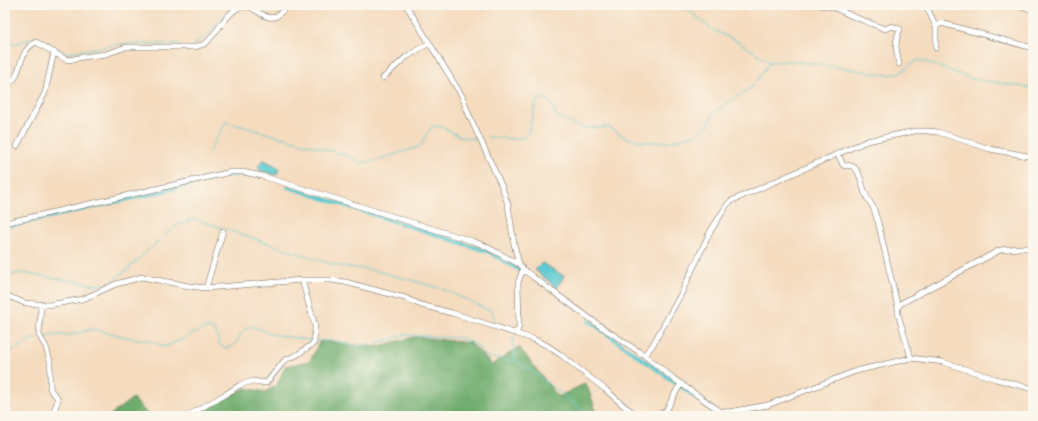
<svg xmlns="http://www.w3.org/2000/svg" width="1038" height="421" font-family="'Patrick Hand',sans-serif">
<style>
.forest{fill:#6eac6d;stroke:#4c6c4c}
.water{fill:#5dcad1;stroke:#447a7e}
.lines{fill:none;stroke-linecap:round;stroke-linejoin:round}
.stream{stroke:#5dcad1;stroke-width:1}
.canal{stroke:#5dcad1;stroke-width:3.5}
.minor-casing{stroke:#72695f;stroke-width:6}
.minor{stroke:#fff;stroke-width:5}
</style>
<rect width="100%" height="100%" fill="#fbf7ec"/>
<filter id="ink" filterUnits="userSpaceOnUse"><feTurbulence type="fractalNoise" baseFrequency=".025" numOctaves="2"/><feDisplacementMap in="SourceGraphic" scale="8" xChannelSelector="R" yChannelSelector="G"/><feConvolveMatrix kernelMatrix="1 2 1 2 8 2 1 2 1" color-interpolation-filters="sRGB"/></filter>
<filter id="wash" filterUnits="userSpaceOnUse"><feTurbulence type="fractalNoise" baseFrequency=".012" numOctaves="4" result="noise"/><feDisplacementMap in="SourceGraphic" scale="16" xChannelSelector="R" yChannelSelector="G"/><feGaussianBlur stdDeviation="0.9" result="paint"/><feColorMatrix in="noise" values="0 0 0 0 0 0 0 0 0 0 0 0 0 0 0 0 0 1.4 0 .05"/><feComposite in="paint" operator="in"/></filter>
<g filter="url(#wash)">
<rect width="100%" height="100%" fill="#f5dcbf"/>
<path class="forest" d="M 415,337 L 471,343 L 492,365 L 519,347 L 558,397 L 586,383 L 598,416 L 191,416 L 246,388 L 265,392 L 277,385 L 285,366 L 310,361 L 320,341 L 375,347 Z
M 133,398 L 149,416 L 109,416 Z"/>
<path class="water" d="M 264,160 L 278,167 L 279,170 L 276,175 L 260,171 L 258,167 L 261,162 Z
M 542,263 L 564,276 L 557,288 L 535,270 Z"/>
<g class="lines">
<path class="stream" d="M 251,5 L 270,11 L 280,5
M 682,5 L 713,30 L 739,42 L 770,62 L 793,61 L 844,68 L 886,75 L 899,74 L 917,60 L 932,64 L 972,79 L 1033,88
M 5,45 L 13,44 L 37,37 L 66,53 L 121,44 L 181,44
M 194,45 L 210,32 L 224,15 L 229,12
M 488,137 L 517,139 L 525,137 L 529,131 L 532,116 L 537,101 L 544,98 L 551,103 L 557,117 L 583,128 L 609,127 L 626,138 L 647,142 L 669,142 L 697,134 L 708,126 L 713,113 L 752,87 L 770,62
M 209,152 L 226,122 L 332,151 L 347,155 L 361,163 L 375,161 L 421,146 L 426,135 L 433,126 L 442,127 L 461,137 L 475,139
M 5,278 L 14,274 L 22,273 L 84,283 L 98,285 L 108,284 L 127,270 L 175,226 L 195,219 L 334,265 L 373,270 L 443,289 L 493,312 L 494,322 L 515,330
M 514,336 L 513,342 L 516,360
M 43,337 L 58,335 L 70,335 L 93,329 L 130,338 L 149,340 L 165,347 L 206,328 L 213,329 L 217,334 L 219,344 L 224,348 C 239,346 236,340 243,331 C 245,329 249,327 252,326 L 271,334 L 312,341
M 315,341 L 337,341 L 355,346 L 377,343 L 405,335 L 460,338 L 477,345 L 487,357 L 516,361 L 533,372 L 590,416
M 5,355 L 32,339 L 38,338"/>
<path class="canal" d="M 288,187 L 489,252 L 524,273
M 5,227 L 152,194 L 224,176 L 242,174
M 589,321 L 716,412"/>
</g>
</g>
<g filter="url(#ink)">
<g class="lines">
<defs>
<path id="minor" d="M 406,5 L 462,96 L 469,115 L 502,187 L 508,205 L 514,244 L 519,264
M 820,5 L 833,7 L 852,16 L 885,29 L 892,26 L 900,29 C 894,43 896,49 899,64
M 926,5 L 936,27 L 936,48
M 1018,5 L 1033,10
M 936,27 L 941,23 L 1033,48
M 383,78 L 406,57 L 429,43
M 5,84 C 24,81 15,52 36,42 L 65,59 L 69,60 L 83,57 L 106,54 L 126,47 L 194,47 C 198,46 203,45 206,43 C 215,35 229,10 240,7 C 254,2 264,23 277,16 C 281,13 284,9 288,5
M 17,146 L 45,93 L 54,52
M 838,154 L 843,165 L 845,166 C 860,162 861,184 865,193 C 867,198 870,202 873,207 C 875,212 876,217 878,222 L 898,308
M 5,223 L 231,172 L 243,172 L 262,176 L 472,241 L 483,245 L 519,264 L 523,269 L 533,277 L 603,328 L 644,355 L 674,379 L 720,411 L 729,412 L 768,405 L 856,371 L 911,358 L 943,362 L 996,379 L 1033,389
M 206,288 L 223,231
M 5,295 L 25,303 L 49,305 L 83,299 L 116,284 L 142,277 L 189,286 L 206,288 L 302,280 L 331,280 L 345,282 L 405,298 L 421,305 L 452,313 L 533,339 L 548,346 L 561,355 L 606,390 L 624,406 L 634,413 L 641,416
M 41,305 L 39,335 L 46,347 L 50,361 L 50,386 L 51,391 L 57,397 L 58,400 L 52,416
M 516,333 L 519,327 L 518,283 L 523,269
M 644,355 L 652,346 L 681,294 L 710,232 L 727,205 L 731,201 L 867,141 L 915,131 L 927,131 L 938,132 L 990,149 L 1033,157
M 911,358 L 898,314 L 898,308 L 900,304 L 1000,250 L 1019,248 L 1033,248
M 187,416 L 226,394 L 240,385 L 253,381 L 266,383 L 285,360 L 297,355 L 314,343 L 315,326 L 302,280
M 655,416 L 666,411 L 678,388 L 682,384"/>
</defs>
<use href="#minor" class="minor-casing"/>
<use href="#minor" class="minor"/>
</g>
</g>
<rect width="1038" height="421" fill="none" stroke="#fbf7ec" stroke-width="20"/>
</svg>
